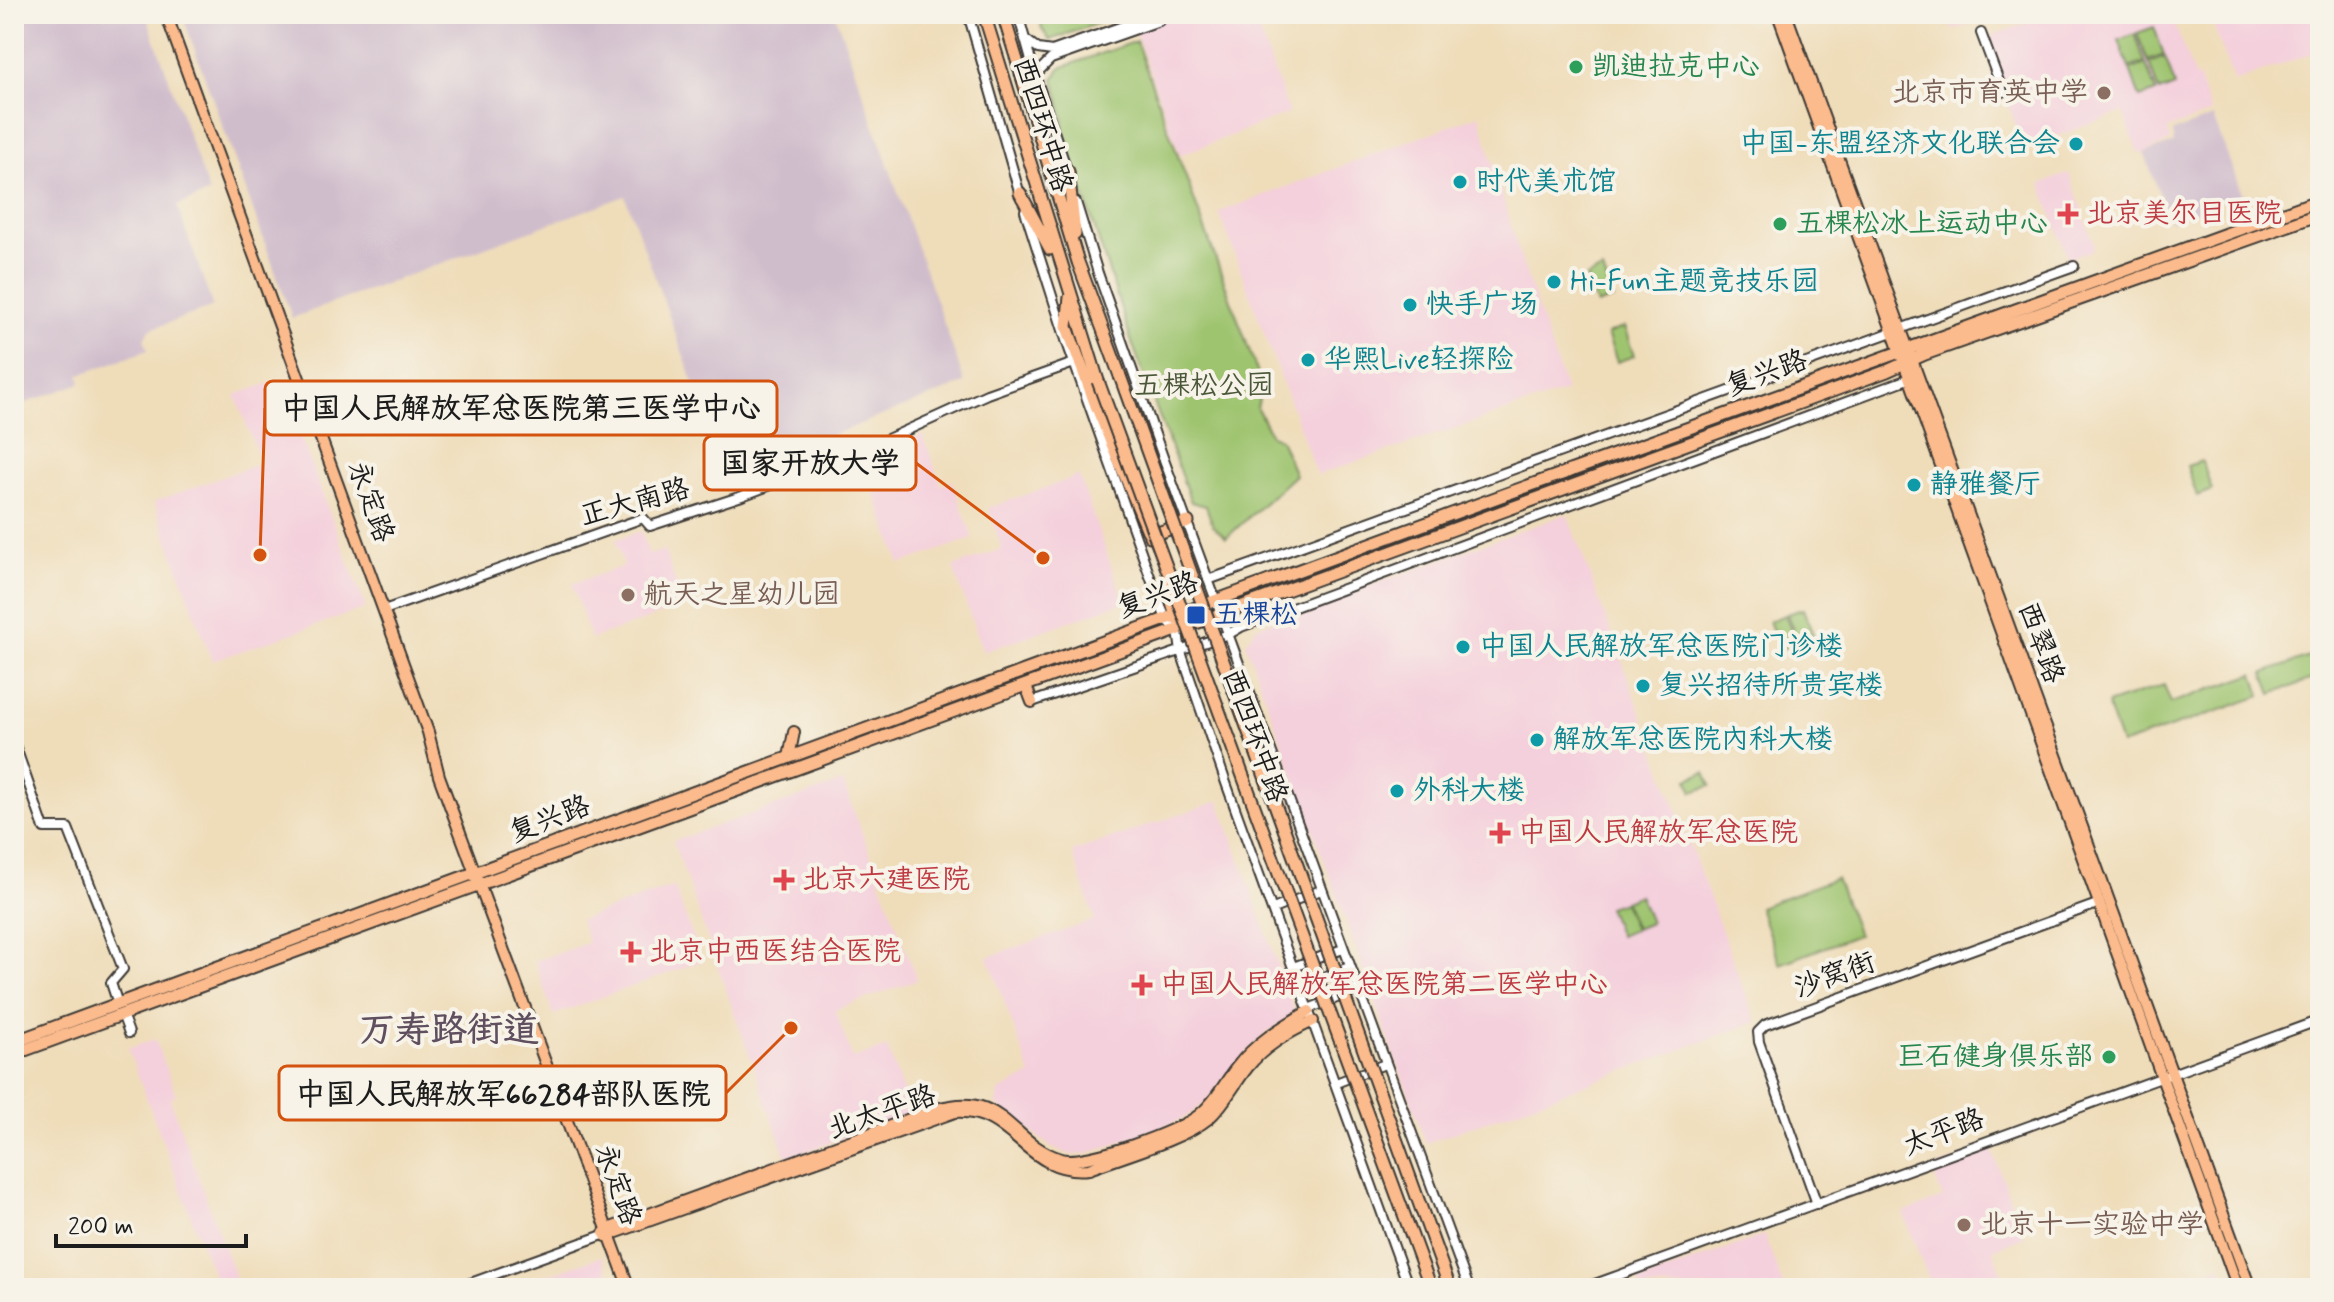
<svg xmlns="http://www.w3.org/2000/svg" width="2334" height="1302" font-family="Mynerve,'LXGW WenKai TC',sans-serif">
<style>
.built{fill:#f4cfdc}
.industrial{fill:#d0bdcc}
.green{fill:#9fc46f;stroke:#5e7046;stroke-width:2}
.lines{fill:none;stroke-linecap:round;stroke-linejoin:round}
.minor-tunnel{stroke:#c5b69a;stroke-width:8;stroke-dasharray:8 4;stroke-linecap:butt}
.minor-casing{stroke:#3c3934;stroke-width:12}
.major-casing{stroke:#3c3934;stroke-width:14}
.highway-casing{stroke:#3c3934;stroke-width:15}
.minor{stroke:#fff;stroke-width:8}
.major{stroke:#fbbb8d;stroke-width:10}
.highway{stroke:#fbbb8d;stroke-width:11}
.highway-bridge-casing{stroke:#3c3934;stroke-width:15;stroke-linecap:butt}
.highway-bridge{stroke:#fbbb8d;stroke-width:11}
.leisure-dot{fill:#2e9e5b;stroke:#f7f3e8;stroke-width:3}
.education-dot{fill:#8d6e63;stroke:#f7f3e8;stroke-width:3}
.culture-dot{fill:#0f9aa8;stroke:#f7f3e8;stroke-width:3}
.health-dot{fill:#e0444e;stroke:#f7f3e8;stroke-width:3}
.transit-dot{fill:#1a4fb4;stroke:#f7f3e8;stroke-width:3}
.labels{text-anchor:middle;dominant-baseline:central;stroke-width:8;stroke-linejoin:round;paint-order:stroke}
.leisure-label{font-size:28px;fill:#27864d;stroke:#f7f3e8;text-anchor:start}
.education-label{font-size:28px;fill:#785e54;stroke:#f7f3e8;text-anchor:start}
.street-label{font-size:28px;fill:#1c1c1c;stroke:#f7f3e8}
.culture-label{font-size:28px;fill:#0d838f;stroke:#f7f3e8;text-anchor:start}
.health-label{font-size:28px;fill:#be3a42;stroke:#f7f3e8;text-anchor:start}
.park-label{font-size:28px;fill:#4a5739;stroke:#f7f3e8}
.transit-label{font-size:28px;fill:#164399;stroke:#f7f3e8;text-anchor:start}
.district-label{font-size:36px;font-weight:bold;fill:#5f4f5f;stroke:#f7f3e8}
.leader{fill:none;stroke:#d4530e;stroke-width:3}
.callout-dot{fill:#d4530e;stroke:#f7f3e8;stroke-width:3}
.callout{fill:#f7f3e8;stroke:#d4530e;stroke-width:3}
.callout-label{font-size:30px;text-anchor:middle;font-weight:bold;fill:#1c1c1c}
</style>
<rect width="100%" height="100%" fill="#f7f3e8"/>
<filter id="ink" filterUnits="userSpaceOnUse"><feTurbulence type="fractalNoise" baseFrequency=".0125" numOctaves="2"/><feDisplacementMap in="SourceGraphic" scale="16" xChannelSelector="R" yChannelSelector="G"/><feConvolveMatrix kernelMatrix="1 2 1 2 8 2 1 2 1" color-interpolation-filters="sRGB"/></filter>
<filter id="wash" filterUnits="userSpaceOnUse"><feTurbulence type="fractalNoise" baseFrequency=".006" numOctaves="4" result="noise"/><feDisplacementMap in="SourceGraphic" scale="32" xChannelSelector="R" yChannelSelector="G"/><feGaussianBlur stdDeviation="1.8" result="paint"/><feColorMatrix in="noise" values="0 0 0 0 0 0 0 0 0 0 0 0 0 0 0 0 0 1.4 0 .05"/><feComposite in="paint" operator="in"/></filter>
<g filter="url(#wash)">
<rect width="100%" height="100%" fill="#efddba"/>
<path class="built" d="M 1129,14 L 1253,14 L 1289,113 L 1180,155 Z
M 1946,14 L 1997,14 L 1953,30 Z
M 2053,14 L 2171,14 L 2195,78 L 2198,77 L 2211,113 L 2167,129 L 2170,141 L 2144,153 L 2138,153 L 2123,112 L 2024,148 L 1985,38 Z
M 2209,14 L 2320,14 L 2320,50 L 2234,82 Z
M 1479,115 L 1520,256 L 1566,391 L 1317,475 L 1219,212 Z
M 2069,173 L 2094,244 L 2092,250 L 2068,259 L 2041,184 Z
M 279,380 L 366,608 L 212,661 L 154,502 L 261,463 L 235,395 Z
M 923,435 L 941,485 L 952,481 L 973,538 L 900,564 L 868,475 L 864,476 L 857,458 Z
M 1079,476 L 1124,602 L 983,652 L 953,567 L 1002,549 L 988,508 Z
M 1567,514 L 1756,1022 L 1426,1143 L 1246,644 L 1256,627 Z
M 641,531 L 649,555 L 664,550 L 684,606 L 591,639 L 572,584 L 624,566 L 615,540 Z
M 843,782 L 917,980 L 835,1010 L 853,1059 L 887,1047 L 911,1113 L 791,1157 L 785,1155 L 673,841 Z
M 1219,801 L 1295,1013 L 1265,1034 L 1233,1066 L 1206,1102 L 1183,1119 L 1086,1154 L 1073,1155 L 1052,1148 L 997,1105 L 999,1091 L 1031,1075 L 988,957 L 1095,920 L 1072,852 Z
M 674,886 L 702,961 L 553,1015 L 535,961 L 588,943 L 580,920 Z
M 155,1039 L 176,1095 L 170,1099 L 235,1277 L 230,1279 L 233,1288 L 218,1288 L 128,1049 Z
M 1991,1147 L 2024,1237 L 1993,1249 L 2007,1288 L 1932,1288 L 1903,1213 L 1943,1198 L 1932,1169 Z
M 1764,1235 L 1784,1288 L 1640,1288 L 1637,1282 Z
M 602,1256 L 613,1288 L 522,1288 L 521,1284 Z
M 2221,1266 L 2228,1288 L 2159,1288 Z"/>
<path class="industrial" d="M 14,14 L 146,14 L 209,193 L 177,206 L 213,307 L 151,329 L 144,338 L 148,350 L 79,375 L 81,383 L 14,407 Z
M 182,14 L 835,14 L 965,383 L 728,476 L 625,196 L 292,318 Z
M 2213,117 L 2242,194 L 2170,221 L 2144,153 L 2174,143 L 2172,132 Z"/>
<path class="green" d="M 1039,14 L 1125,14 L 1050,40 L 1042,29 Z
M 2154,27 L 2164,55 L 2148,61 L 2137,33 Z
M 2135,34 L 2145,62 L 2129,68 L 2119,40 Z
M 1136,41 L 1262,385 L 1257,408 L 1271,435 L 1280,439 L 1295,475 L 1226,538 L 1213,526 L 1206,506 L 1191,502 L 1131,340 L 1065,136 L 1063,116 L 1054,79 L 1060,68 Z
M 2165,57 L 2175,86 L 2159,92 L 2149,63 Z
M 2146,64 L 2156,92 L 2140,98 L 2130,70 Z
M 1603,270 L 1613,299 L 1597,305 L 1586,277 Z
M 1624,327 L 1634,356 L 1617,362 L 1607,334 Z
M 2202,461 L 2212,490 L 2197,496 L 2187,466 Z
M 1803,609 L 1814,637 L 1798,643 L 1787,614 Z
M 1785,615 L 1796,644 L 1780,649 L 1769,621 Z
M 2320,653 L 2320,676 L 2272,694 L 2264,673 Z
M 2254,674 L 2261,696 L 2121,745 L 2107,704 L 2164,685 L 2171,703 Z
M 1705,772 L 1711,786 L 1693,792 L 1688,779 Z
M 1836,878 L 1858,935 L 1780,964 L 1759,907 Z
M 1639,895 L 1650,923 L 1635,929 L 1624,901 Z
M 1623,902 L 1634,930 L 1619,936 L 1608,907 Z"/>
</g>
<g filter="url(#ink)">
<g class="lines">
<path class="minor-tunnel" d="M 1159,21 L 1177,14"/>
<defs>
<path id="minor" d="M 968,14 L 1021,198
M 1018,14 L 1035,75 L 1068,173
M 1981,33 L 2003,92
M 1025,39 L 1038,49 L 1052,51 L 1157,14
M 1035,75 L 1051,59 L 1159,21
M 1076,202 L 1098,273 L 1163,457 L 1469,1288
M 1025,211 L 1067,343 L 1158,599 L 1166,619 L 1178,631 L 1181,652 L 1226,783 L 1409,1288
M 1208,580 L 2074,266
M 384,610 L 643,518 L 650,526 L 742,496 L 859,452 L 987,394 L 1074,363
M 1032,702 L 1229,634 L 1241,627 L 1908,379
M 14,742 L 44,828 L 68,828 L 123,969 L 111,983 L 118,1004
M 1273,909 L 1321,890
M 1293,967 L 1343,949
M 1300,986 L 1349,967
M 1308,1009 L 1358,990
M 122,1014 L 129,1033
M 1336,1083 L 1385,1064
M 1817,1204 L 1759,1042 L 1758,1032 L 1765,1025 L 2100,903
M 457,1288 L 603,1235
M 1584,1288 L 2320,1020"/>
<path id="major" d="M 166,14 L 428,732 L 439,776 L 629,1288
M 1778,14 L 2238,1288
M 1786,14 L 2250,1288
M 1026,686 L 1032,702
M 789,757 L 794,732
M 604,1233 L 608,1229 L 937,1109 C 1005,1089 1009,1143 1061,1159 C 1084,1166 1180,1131 1199,1115 C 1215,1103 1224,1083 1237,1067 C 1256,1042 1282,1027 1309,1011
M 606,1236 L 955,1112 C 1015,1108 1025,1176 1089,1169 C 1123,1156 1182,1140 1209,1118 C 1225,1104 1234,1084 1247,1068 C 1264,1046 1288,1033 1313,1021"/>
<path id="highway" d="M 984,14 L 1098,381
M 1003,14 L 1078,262 L 1120,376
M 1068,171 L 1075,234
M 1020,193 L 1050,249
M 1070,297 L 1067,327 L 1097,408 L 1148,531
M 1150,536 L 1188,522
M 1166,582 L 1177,619
M 14,1042 L 1509,493 L 2320,200
M 14,1054 L 1887,371 L 1925,354 L 2320,214"/>
</defs>
<use href="#minor" class="minor-casing"/>
<use href="#major" class="major-casing"/>
<use href="#highway" class="highway-casing"/>
<use href="#minor" class="minor"/>
<use href="#major" class="major"/>
<use href="#highway" class="highway"/>
<defs>
<path id="highway-bridge" d="M 1120,376 L 1450,1288
M 1098,381 L 1431,1288"/>
</defs>
<use href="#highway-bridge" class="highway-bridge-casing"/>
<use href="#highway-bridge" class="highway-bridge"/>
</g>
</g>
<g class="leisure-dot">
<circle cx="1576" cy="67" r="8"/>
<circle cx="1780" cy="224" r="8"/>
<circle cx="2109" cy="1057" r="8"/>
</g>
<g class="education-dot">
<circle cx="2104" cy="93" r="8"/>
<circle cx="628" cy="595" r="8"/>
<circle cx="1964" cy="1225" r="8"/>
</g>
<g class="culture-dot">
<circle cx="2076" cy="144" r="8"/>
<circle cx="1460" cy="182" r="8"/>
<circle cx="1554" cy="282" r="8"/>
<circle cx="1410" cy="305" r="8"/>
<circle cx="1308" cy="360" r="8"/>
<circle cx="1914" cy="485" r="8"/>
<circle cx="1463" cy="647" r="8"/>
<circle cx="1643" cy="686" r="8"/>
<circle cx="1537" cy="740" r="8"/>
<circle cx="1397" cy="791" r="8"/>
</g>
<g class="health-dot">
<path d="M2064 202h8v8h8v8h-8v8h-8v-8h-8v-8h8z"/>
<path d="M1496 821h8v8h8v8h-8v8h-8v-8h-8v-8h8z"/>
<path d="M780 868h8v8h8v8h-8v8h-8v-8h-8v-8h8z"/>
<path d="M627 940h8v8h8v8h-8v8h-8v-8h-8v-8h8z"/>
<path d="M1138 973h8v8h8v8h-8v8h-8v-8h-8v-8h8z"/>
</g>
<rect class="transit-dot" x="1186" y="605" width="20" height="20" rx="4"/>
<g class="labels">
<g class="leisure-label">
<text x="1592" y="67">凯迪拉克中心</text>
<text x="1796" y="224">五棵松冰上运动中心</text>
<text x="2093" y="1057" text-anchor="end">巨石健身俱乐部</text>
</g>
<g class="education-label">
<text x="2088" y="93" text-anchor="end">北京市育英中学</text>
<text x="644" y="595">航天之星幼儿园</text>
<text x="1980" y="1225">北京十一实验中学</text>
</g>
<g class="street-label">
<text transform="translate(1042 125) rotate(73)">西四环中路</text>
<text transform="translate(1767 374) rotate(-20)">复兴路</text>
<text transform="translate(370 502) rotate(70)">永定路</text>
<text transform="translate(635 503) rotate(-15)">正大南路</text>
<text transform="translate(1158 596) rotate(-20)">复兴路</text>
<text transform="translate(2040 643) rotate(70)">西翠路</text>
<text transform="translate(1254 736) rotate(70)">西四环中路</text>
<text transform="translate(550 820) rotate(-21)">复兴路</text>
<text transform="translate(1835 976) rotate(-20)">沙窝街</text>
<text transform="translate(882 1113) rotate(-19)">北太平路</text>
<text transform="translate(1944 1133) rotate(-21)">太平路</text>
<text transform="translate(617 1185) rotate(70)">永定路</text>
</g>
<g class="culture-label">
<text x="2060" y="144" text-anchor="end">中国-东盟经济文化联合会</text>
<text x="1476" y="182">时代美术馆</text>
<text x="1570" y="282">Hi-Fun主题竞技乐园</text>
<text x="1426" y="305">快手广场</text>
<text x="1324" y="360">华熙Live轻探险</text>
<text x="1930" y="485">静雅餐厅</text>
<text x="1479" y="647">中国人民解放军总医院门诊楼</text>
<text x="1659" y="686">复兴招待所贵宾楼</text>
<text x="1553" y="740">解放军总医院内科大楼</text>
<text x="1413" y="791">外科大楼</text>
</g>
<g class="health-label">
<text x="2086" y="214">北京美尔目医院</text>
<text x="1518" y="833">中国人民解放军总医院</text>
<text x="802" y="880">北京六建医院</text>
<text x="649" y="952">北京中西医结合医院</text>
<text x="1160" y="985">中国人民解放军总医院第二医学中心</text>
</g>
<g class="park-label">
<text x="1204" y="386">五棵松公园</text>
</g>
<g class="transit-label">
<text x="1214" y="615">五棵松</text>
</g>
<g class="district-label">
<text x="449" y="1031">万寿路街道</text>
</g>
</g>
<path class="leader" d="M260 555L265 408M1043 558L916 463M791 1028L726 1093"/>
<g class="callout-dot">
<circle cx="260" cy="555" r="8"/>
<circle cx="1043" cy="558" r="8"/>
<circle cx="791" cy="1028" r="8"/>
</g>
<g class="callout">
<rect x="265" y="381" width="512" height="54" rx="8"/>
<rect x="704" y="436" width="212" height="54" rx="8"/>
<rect x="279" y="1066" width="447" height="54" rx="8"/>
</g>
<g class="callout-label">
<text x="521" y="418">中国人民解放军总医院第三医学中心</text>
<text x="810" y="473">国家开放大学</text>
<text x="503" y="1104">中国人民解放军66284部队医院</text>
</g>
<rect width="2334" height="1302" fill="none" stroke="#f7f3e8" stroke-width="48"/>
<path d="M56 1234v12h190v-12" fill="none" stroke="#1c1c1c" stroke-width="4"/>
<text x="68" y="1234" font-size="24" fill="#1c1c1c" stroke="#f7f3e8" stroke-width="6" paint-order="stroke">200 m</text>
</svg>
